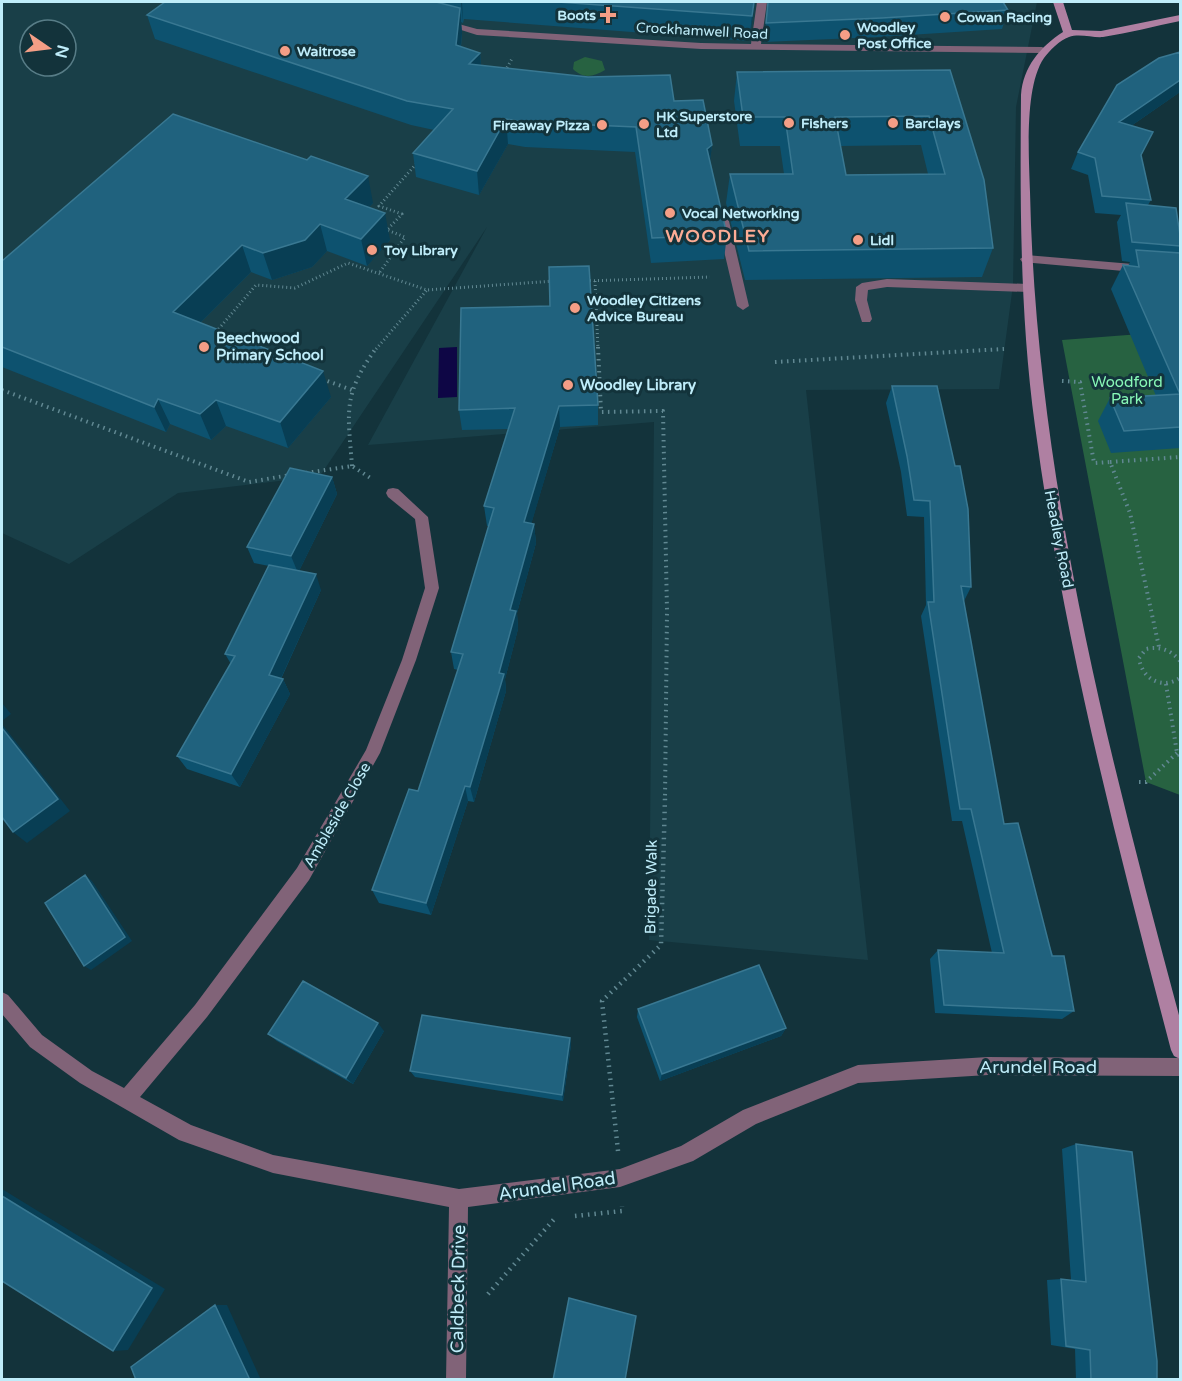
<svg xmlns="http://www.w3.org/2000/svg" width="1182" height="1381" font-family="'Varela Round',sans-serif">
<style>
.built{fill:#193f48;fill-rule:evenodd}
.green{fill:#276241}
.water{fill:#0e0645}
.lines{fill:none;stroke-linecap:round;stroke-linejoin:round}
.path-far2{stroke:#618892;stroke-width:3;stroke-dasharray:1 3;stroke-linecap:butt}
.path-far1{stroke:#618892;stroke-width:4;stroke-dasharray:1.5 4.5;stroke-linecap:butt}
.path{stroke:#618892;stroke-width:4.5;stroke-dasharray:1.5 5;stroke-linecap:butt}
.lane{fill:#816378;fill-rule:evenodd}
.street{fill:#816378;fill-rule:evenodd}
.secondary{fill:#af80a2;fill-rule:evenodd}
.wall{fill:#0d526f;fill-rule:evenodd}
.shaded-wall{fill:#083e54}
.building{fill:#20627e;stroke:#397892;stroke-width:1.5;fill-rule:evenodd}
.poi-dot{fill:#f49e86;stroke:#13333b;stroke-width:2}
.labels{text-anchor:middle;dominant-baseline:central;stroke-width:6;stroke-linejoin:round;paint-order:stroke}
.far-poi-label{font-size:14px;font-weight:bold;fill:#bfedfa;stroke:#13333b;text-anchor:start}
.far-street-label{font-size:14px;fill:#bfedfa;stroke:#13333b}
.poi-label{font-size:15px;font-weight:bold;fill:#bfedfa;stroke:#13333b;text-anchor:start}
.park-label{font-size:15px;fill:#88f8b7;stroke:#13333b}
.street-label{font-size:15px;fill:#bfedfa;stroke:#13333b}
.far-district-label{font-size:18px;font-weight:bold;letter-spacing:1.5px;fill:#fcac95;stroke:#13333b}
.near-street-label{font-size:18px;fill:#bfedfa;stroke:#13333b}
</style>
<rect width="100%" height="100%" fill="#13333b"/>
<path class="built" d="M 2,2 L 1037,2 L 1016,107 L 1013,285 L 999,389 L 806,390 L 868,960 L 649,940 L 654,422 L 368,445 L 487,227 L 320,476 L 178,493 L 69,564 L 2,533 ZM 30,30 L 66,30 L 66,66 L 30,66 Z"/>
<path class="green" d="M 585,57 L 602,61 L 605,70 C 593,77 583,79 573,69 L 574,62 Z
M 1180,331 L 1180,795 L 1146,782 L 1062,340 Z"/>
<path class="water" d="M 457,347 L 457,397 L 438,398 L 439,348 Z"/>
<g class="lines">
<path class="path-far2" d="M 505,71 L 513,57
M 380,272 L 405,237 L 387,230 L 402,214 L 379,206 L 417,163
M 586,281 L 710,277
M 595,281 L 598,349
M 216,332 L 256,285 L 295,288 L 348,263 L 427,290 L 554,281
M 376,349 L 427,290"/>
<path class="path-far1" d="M 598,347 L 601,412 L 663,411 L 667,611 L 665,799
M 775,362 L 1004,349
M 322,379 L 352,390
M 1062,381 L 1080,382 L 1094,463 L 1110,462 L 1130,513 L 1159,647
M 2,390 L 249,482 L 290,475
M 1110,462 L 1180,457
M 352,466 C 348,411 342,395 377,347
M 306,473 L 352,466 L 372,479
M 1180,661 C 1171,650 1160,646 1146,649 L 1139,658 C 1142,679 1162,690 1180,678
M 1166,684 L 1177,753 L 1180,756
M 1139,782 L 1146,782 L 1177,753"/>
<path class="path" d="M 618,1151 L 602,1001 L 661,945 L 665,798
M 575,1216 L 622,1211 L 622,1206
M 488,1294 L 556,1217"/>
<path class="lane" d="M 1026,255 L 1180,268 L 1180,276 L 1022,262 L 1020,259 Z
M 887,279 L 1028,284 L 1034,288 L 1028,292 L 887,287 L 868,290 L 867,300 L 872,319 L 870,322 L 862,322 L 855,300 L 856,287 L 862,283 Z"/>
<path class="street" d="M 757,2 L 767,2 L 761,44 L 1042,47 L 1047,50 L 1042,53 L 701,49 L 477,35 L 439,23 L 444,20 L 477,29 L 701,43 L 751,44 Z
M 722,213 L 728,217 L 749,306 L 743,310 L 737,306 L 716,217 Z
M 393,488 L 398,489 L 428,517 L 439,588 L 416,660 L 380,753 L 309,880 L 207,1017 L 140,1097 L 191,1125 L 273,1155 L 459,1189 L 620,1169 L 681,1146 L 743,1110 L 858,1065 L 988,1057 L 1180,1058 L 1180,1076 L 988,1075 L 858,1083 L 756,1124 L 693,1161 L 620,1187 L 468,1207 L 466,1380 L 446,1380 L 449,1207 L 273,1173 L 179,1140 L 80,1083 L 30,1047 L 2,1014 L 2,992 L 8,995 L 42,1035 L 92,1071 L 124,1088 L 195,1005 L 297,868 L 366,750 L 402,660 L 425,588 L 415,519 L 388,497 L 386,493 L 388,489 Z"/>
<path class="secondary" d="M 1053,2 L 1063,2 L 1072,30 L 1101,31 L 1180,15 L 1180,21 C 1155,26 1129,33 1103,37 C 1093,38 1079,33 1069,37 C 1060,40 1049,51 1044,58 C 1024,87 1029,157 1030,192 C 1036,475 1107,747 1180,1019 L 1180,1059 L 1174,1056 L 1171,1050 C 1117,844 1063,638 1035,426 C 1020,316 1020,206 1021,95 C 1023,67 1040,47 1063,32 Z"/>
</g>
<path class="wall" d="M 165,2 L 755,2 L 749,41 L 464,19 L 463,23 L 461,22 L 462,33 L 461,47 L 480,53 L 481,65 L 674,101 L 712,145 L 710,160 L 727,235 L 724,259 L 651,263 L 635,152 L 525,147 L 508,144 L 479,195 L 416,177 L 413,153 L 434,130 L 411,125 L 155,39 L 147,15 Z
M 768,2 L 1003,2 L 1008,10 L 1002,29 L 878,37 L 764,42 Z
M 1180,52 L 1180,92 L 1131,126 L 1141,157 L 1151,200 L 1148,205 L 1180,235 L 1180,250 L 1179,253 L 1180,253 L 1180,448 L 1111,453 L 1098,421 L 1110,398 L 1156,396 L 1111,289 L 1123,265 L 1128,266 L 1130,262 L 1122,261 L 1117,222 L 1121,215 L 1095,213 L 1088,175 L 1071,169 L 1078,152 Z
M 950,70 L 993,248 L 982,277 L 745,280 L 726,203 L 730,174 L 784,174 L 780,146 L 740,146 L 734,101 L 737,72 ZM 921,145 L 928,174 L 846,175 L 840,146 Z
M 373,203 L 369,207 L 390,240 L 367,266 L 327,251 L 312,267 L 272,280 L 251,272 L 200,323 L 331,397 L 288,448 L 226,426 L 211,440 L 170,424 L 166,432 L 2,367 L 2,261 Z
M 892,386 L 971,587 L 964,601 L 1004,824 L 1074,1011 L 1062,1019 L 935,1013 L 930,959 L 938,950 L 992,953 L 962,821 L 952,821 L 921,616 L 926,605 L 924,517 L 907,516 L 901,472 L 886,403 Z
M 598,405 L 598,425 L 560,427 L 531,524 L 534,524 L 536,543 L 517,613 L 518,629 L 505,679 L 506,691 L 474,802 L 468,801 L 431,915 L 379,903 L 372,890 L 418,791 L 458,670 L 454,669 L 451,652 L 489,526 L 487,526 L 484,506 L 509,429 L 462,430 L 459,410 Z
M 332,477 L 337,494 L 299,571 L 321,590 L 281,679 L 283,679 L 290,694 L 240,787 L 187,769 L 177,756 L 231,664 L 225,654 L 269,566 L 254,563 L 247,547 Z
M 638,1009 L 786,1028 L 781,1036 L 660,1081 L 637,1017 Z
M 384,1031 L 353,1084 L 277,1041 L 268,1034 Z
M 570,1038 L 571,1045 L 563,1101 L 415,1077 L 410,1071 Z
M 1076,1144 L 1157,1380 L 1076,1380 L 1075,1349 L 1051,1345 L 1047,1280 L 1061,1279 L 1071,1280 L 1062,1149 Z"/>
<path class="shaded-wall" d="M 461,2 L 462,2 L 463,23 Z
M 754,2 L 755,2 L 749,41 L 752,16 Z
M 460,8 L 462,33 L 458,70 L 456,45 Z
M 480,53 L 482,78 L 469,64 Z
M 1180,80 L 1180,92 L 1112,139 L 1119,122 Z
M 506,119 L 508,144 L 479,195 L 477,171 Z
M 712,145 L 709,169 L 707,149 Z
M 368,176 L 373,203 L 351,227 L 345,199 Z
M 385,213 L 390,240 L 367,266 L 361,239 Z
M 320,224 L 327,251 L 312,267 L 272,280 L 263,253 Z
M 242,245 L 251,272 L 184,339 L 173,312 Z
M 323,371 L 331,397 L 288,448 L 280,422 Z
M 158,399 L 170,424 L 166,432 L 154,407 Z
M 216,400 L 226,426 L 211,440 L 200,414 Z
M 559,406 L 560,427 L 526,542 L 524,522 Z
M 332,477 L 337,494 L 298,573 L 291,556 Z
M 534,524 L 536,543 L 517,613 L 518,629 L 505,679 L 506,691 L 474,802 L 470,787 L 499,673 L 510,610 Z
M 316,574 L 321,590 L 276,689 L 269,675 Z
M 283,679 L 290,694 L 240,787 L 231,774 Z
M 2,703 L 11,714 L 2,721 Z
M 2,724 L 70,811 L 27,843 L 13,832 Z
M 465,786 L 468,801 L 431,915 L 426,903 Z
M 85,875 L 92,881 L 132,941 L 91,970 L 84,966 Z
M 378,1023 L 384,1031 L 353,1084 L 346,1078 Z
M 786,1028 L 781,1036 L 660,1081 L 662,1074 Z
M 570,1038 L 571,1045 L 563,1101 L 562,1095 Z
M 2,1189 L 165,1289 L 128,1350 L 113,1351 L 2,1196 Z
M 215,1305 L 227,1305 L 261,1380 L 250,1380 Z"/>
<path class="building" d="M 165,2 L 436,2 L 460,8 L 456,45 L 480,53 L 469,64 L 588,77 L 670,75 L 674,101 L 703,100 L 712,145 L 707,149 L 727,235 L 652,238 L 636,127 L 524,122 L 506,119 L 477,171 L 413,153 L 453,109 L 407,101 L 147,15 Z
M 558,2 L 754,2 L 752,16 Z
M 768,2 L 1003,2 L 1008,10 L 882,18 L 766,23 Z
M 1180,52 L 1180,80 L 1119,122 L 1153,132 L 1141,155 L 1151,200 L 1102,196 L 1095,158 L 1078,152 L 1117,85 L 1159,58 Z
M 950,70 L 984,180 L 993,248 L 749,251 L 730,174 L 793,174 L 785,117 L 743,117 L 737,72 ZM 929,116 L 945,174 L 846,175 L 835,117 Z
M 173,114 L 307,160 L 311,156 L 368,176 L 345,199 L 385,213 L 361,239 L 320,224 L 305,240 L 263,253 L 242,245 L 173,312 L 323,371 L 280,422 L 216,400 L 200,414 L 158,399 L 154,407 L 2,347 L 2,261 Z
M 1126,203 L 1176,208 L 1180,235 L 1180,246 L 1132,242 Z
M 1136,250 L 1180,253 L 1180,427 L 1124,431 L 1110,398 L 1180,394 L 1123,265 L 1139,267 Z
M 589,266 L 598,405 L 559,406 L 524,522 L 534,524 L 510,610 L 516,611 L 499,673 L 504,674 L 470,787 L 465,786 L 426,903 L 372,890 L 409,789 L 418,791 L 463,654 L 451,652 L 494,508 L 484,506 L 515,408 L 459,410 L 461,308 L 550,306 L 549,267 Z
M 892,386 L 937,386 L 955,466 L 960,466 L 968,509 L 971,587 L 961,586 L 1004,824 L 1018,823 L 1052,956 L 1064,956 L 1074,1011 L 944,1005 L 938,950 L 1004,953 L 971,809 L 960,809 L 952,759 L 928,602 L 934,602 L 930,501 L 914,500 L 907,456 Z
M 290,468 L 332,477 L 291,556 L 247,547 Z
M 269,565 L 316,574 L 269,675 L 283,679 L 231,774 L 177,756 L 235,656 L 225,654 Z
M 2,728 L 58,799 L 13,832 L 2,817 Z
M 85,875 L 125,937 L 84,966 L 45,903 Z
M 759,965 L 786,1028 L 662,1074 L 638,1009 Z
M 303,981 L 378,1023 L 346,1078 L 268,1034 Z
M 422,1015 L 570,1038 L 562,1095 L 410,1071 Z
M 1076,1144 L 1132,1152 L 1157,1361 L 1157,1380 L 1091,1380 L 1090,1350 L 1066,1346 L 1061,1279 L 1086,1282 Z
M 2,1196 L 152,1288 L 113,1351 L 2,1281 Z
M 569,1298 L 636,1316 L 625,1380 L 553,1380 Z
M 215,1305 L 250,1380 L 136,1380 L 131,1367 Z"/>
<g class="poi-dot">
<path d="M605 6h6v6h6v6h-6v6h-6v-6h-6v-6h6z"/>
<circle cx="945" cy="17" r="6"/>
<circle cx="845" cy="35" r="6"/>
<circle cx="285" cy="51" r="6"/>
<circle cx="789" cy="123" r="6"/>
<circle cx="893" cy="123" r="6"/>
<circle cx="644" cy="124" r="6"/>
<circle cx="602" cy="125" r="6"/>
<circle cx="670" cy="213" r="6"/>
<circle cx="858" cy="240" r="6"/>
<circle cx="372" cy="250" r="6"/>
<circle cx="575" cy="308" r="6"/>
<circle cx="204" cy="347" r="6"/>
<circle cx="568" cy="385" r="6"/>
</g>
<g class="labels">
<g class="far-poi-label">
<text x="596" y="15" text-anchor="end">Boots</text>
<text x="957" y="17">Cowan Racing</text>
<text x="857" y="27">Woodley<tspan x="857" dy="16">Post Office</tspan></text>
<text x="297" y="51">Waitrose</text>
<text x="656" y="116">HK Superstore<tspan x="656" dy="16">Ltd</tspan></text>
<text x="801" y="123">Fishers</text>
<text x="905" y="123">Barclays</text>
<text x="590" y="125" text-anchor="end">Fireaway Pizza</text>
<text x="682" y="213">Vocal Networking</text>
<text x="870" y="240">Lidl</text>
<text x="384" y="250">Toy Library</text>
<text x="587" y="300">Woodley Citizens<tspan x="587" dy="16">Advice Bureau</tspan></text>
</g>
<g class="far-street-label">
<text transform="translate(702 31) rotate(3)">Crockhamwell Road</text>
</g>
<g class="poi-label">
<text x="216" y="338">Beechwood<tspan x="216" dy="17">Primary School</tspan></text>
<text x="580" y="385">Woodley Library</text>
</g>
<g class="park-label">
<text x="1127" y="382">Woodford<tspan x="1127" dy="17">Park</tspan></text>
</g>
<g class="street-label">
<text transform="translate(1059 539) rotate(79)">Headley Road</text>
<text transform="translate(337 815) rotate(-60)">Ambleside Close</text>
<text transform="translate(651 887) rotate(-89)">Brigade Walk</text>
</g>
<g class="far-district-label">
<text x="718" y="236">WOODLEY</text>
</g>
<g class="near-street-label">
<text x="1038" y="1067">Arundel Road</text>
<text transform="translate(557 1186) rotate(-8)">Arundel Road</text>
<text transform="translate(458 1289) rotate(-89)">Caldbeck Drive</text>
</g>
</g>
<rect width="1182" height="1381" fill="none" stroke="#bfedfa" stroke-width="6"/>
<g transform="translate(48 48) rotate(104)"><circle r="28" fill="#13333b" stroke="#587d87" stroke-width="1.5"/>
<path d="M0-4.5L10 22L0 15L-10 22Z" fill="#f49e86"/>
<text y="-9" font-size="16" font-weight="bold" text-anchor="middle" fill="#bfedfa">N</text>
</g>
</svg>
